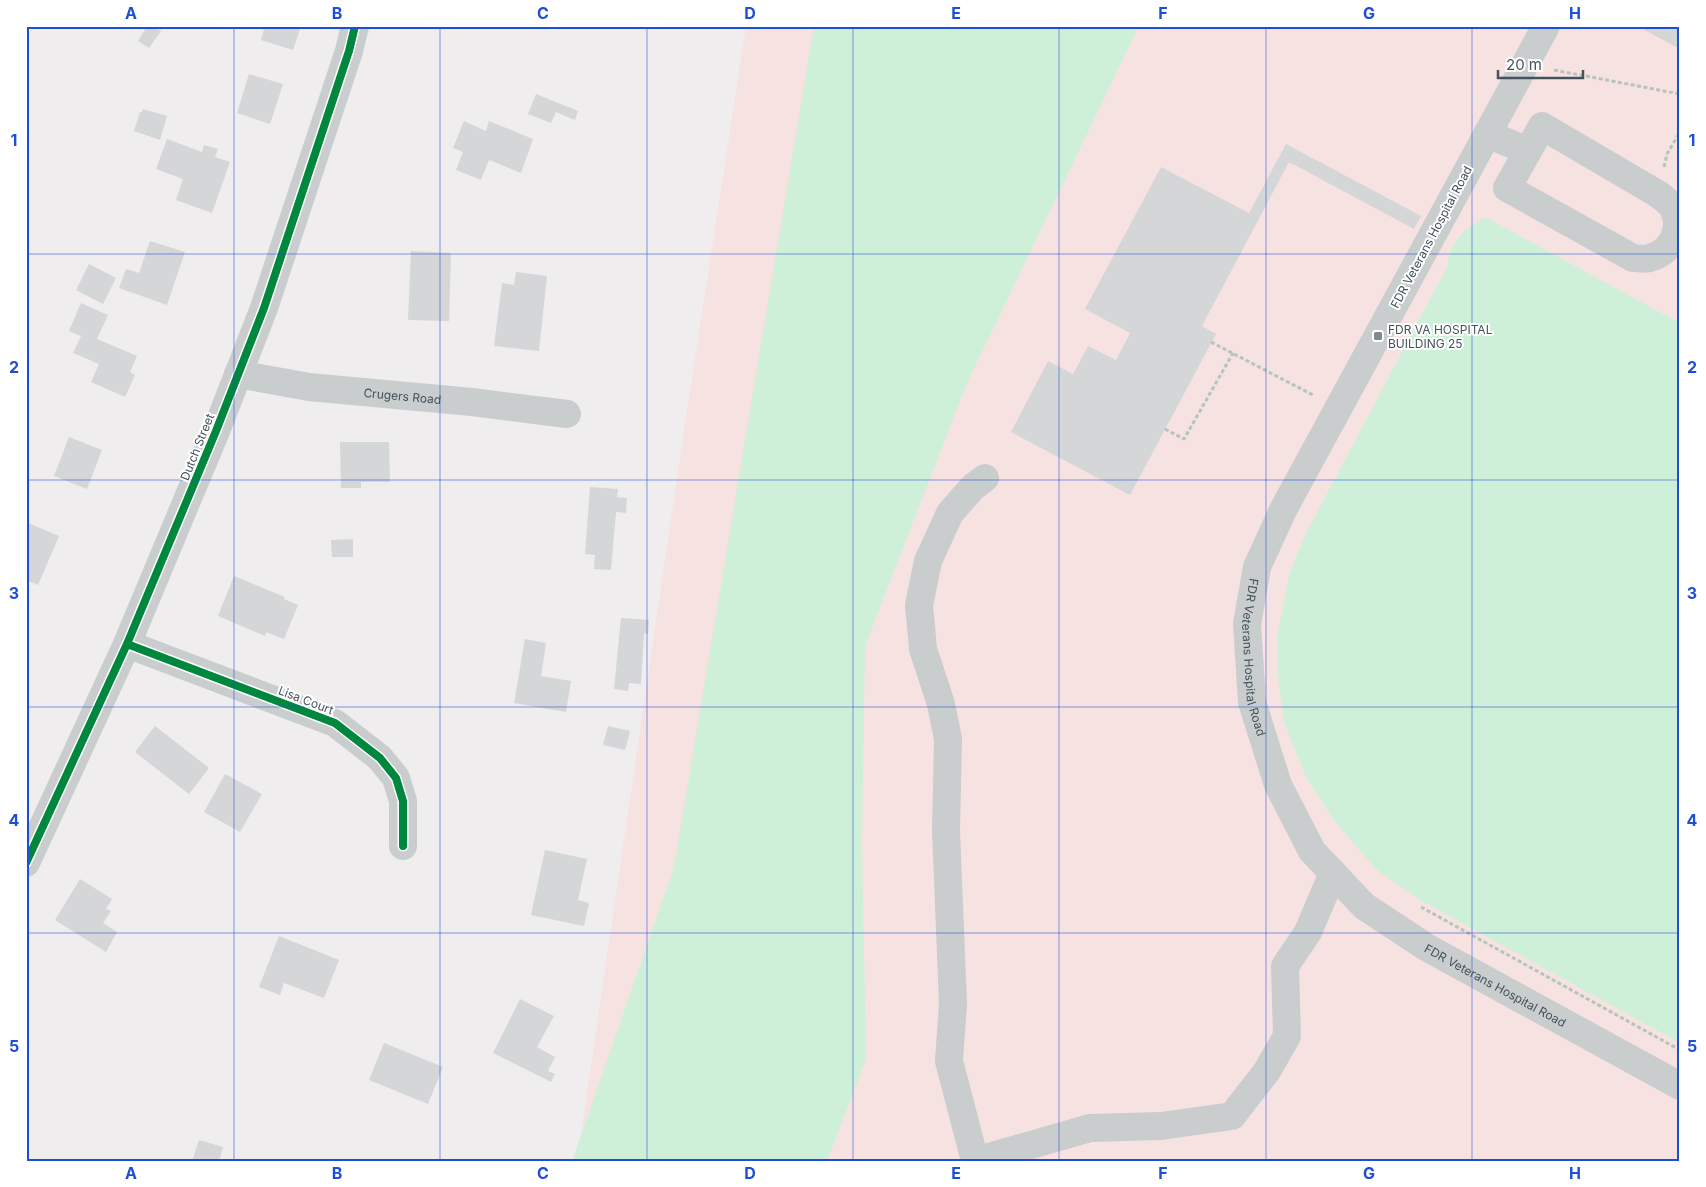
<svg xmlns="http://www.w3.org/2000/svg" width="1706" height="1187" font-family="Inter,sans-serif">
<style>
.medical{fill:#f7e2e2}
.green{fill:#cff0d8}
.building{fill:#d5d6d7}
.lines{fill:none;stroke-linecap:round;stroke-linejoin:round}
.path{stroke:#b5c4bd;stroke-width:3;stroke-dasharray:4 2.5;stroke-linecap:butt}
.minor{stroke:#c9cdce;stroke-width:28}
.cycleway-casing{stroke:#fff;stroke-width:11}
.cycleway{stroke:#00873e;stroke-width:8}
.grid{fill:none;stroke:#1d4ed8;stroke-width:1;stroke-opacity:0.55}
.poi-dot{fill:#7f898e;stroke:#fff;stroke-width:2}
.labels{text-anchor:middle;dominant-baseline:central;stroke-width:4;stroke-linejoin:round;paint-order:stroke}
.street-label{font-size:12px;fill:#43535b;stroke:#fff}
.poi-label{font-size:12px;fill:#43535b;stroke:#fff;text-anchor:start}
.neatline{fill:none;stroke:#1d4ed8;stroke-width:2}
.grid-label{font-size:16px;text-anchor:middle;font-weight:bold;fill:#1d4ed8}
</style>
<rect width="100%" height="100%" fill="#efeded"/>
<path class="medical" d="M 746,26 L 1680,26 L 1680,1161 L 577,1161 L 682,444 Z"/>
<path class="green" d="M 814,26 L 1139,26 L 967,383 L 865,646 L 862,843 L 866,1059 L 827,1161 L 572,1161 L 674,867 Z
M 1485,217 L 1676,321 L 1680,319 L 1680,1043 L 1420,900 L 1377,870 L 1335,822 L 1305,775 L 1284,722 L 1278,676 L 1278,632 L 1289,576 L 1303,539 L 1447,267 C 1452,237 1461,233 1485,217 Z"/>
<path class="building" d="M 147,26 L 153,26 L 161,31 L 149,48 L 138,41 Z
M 265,26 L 301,26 L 293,50 L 261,40 Z
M 1637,26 L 1680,26 L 1680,49 Z
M 249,74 L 283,84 L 270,124 L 237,113 Z
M 536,94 L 578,111 L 575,120 L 556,112 L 551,123 L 528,114 Z
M 143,109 L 167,116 L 160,140 L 134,131 L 140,112 L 142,112 Z
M 464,121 L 486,131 L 489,121 L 533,139 L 521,173 L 489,160 L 481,180 L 456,170 L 463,152 L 453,148 Z
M 167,139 L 202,152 L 204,145 L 218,149 L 215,157 L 230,162 L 212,213 L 176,200 L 183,179 L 156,169 Z
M 1286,144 L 1421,216 L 1414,229 L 1289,162 L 1202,326 L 1216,334 L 1130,495 L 1011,432 L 1048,361 L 1073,374 L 1088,346 L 1116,360 L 1130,333 L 1085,309 L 1161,167 L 1249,213 Z
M 150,241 L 185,252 L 167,305 L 119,288 L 126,269 L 139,273 Z
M 411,251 L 451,253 L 449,321 L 408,320 Z
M 89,264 L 116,278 L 103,304 L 76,290 Z
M 516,272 L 547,276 L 539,351 L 494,346 L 502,283 L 514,285 Z
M 81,303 L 108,315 L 97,339 L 137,356 L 130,372 L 135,375 L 125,397 L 91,382 L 99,364 L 73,353 L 81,336 L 69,331 Z
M 69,437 L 102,450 L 87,489 L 54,476 Z
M 340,442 L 389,442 L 390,482 L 361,482 L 361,488 L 341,488 Z
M 590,487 L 618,489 L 617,497 L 627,498 L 626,513 L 616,512 L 611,570 L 594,569 L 595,555 L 585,554 Z
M 26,522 L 59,536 L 38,585 L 26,580 Z
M 353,539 L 353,557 L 332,557 L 331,540 Z
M 234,576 L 285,597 L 284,599 L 298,605 L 284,639 L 266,632 L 265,636 L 218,616 Z
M 621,618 L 649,620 L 648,634 L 644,633 L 641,684 L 629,683 L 628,691 L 614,689 Z
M 525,639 L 546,643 L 541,676 L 571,681 L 566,712 L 514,703 Z
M 155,726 L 209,768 L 189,794 L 135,752 Z
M 608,726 L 630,731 L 625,750 L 603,745 Z
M 225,774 L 262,794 L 240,832 L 204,812 Z
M 545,850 L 587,859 L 578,900 L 589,903 L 584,926 L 531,915 Z
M 80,879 L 112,899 L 106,909 L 111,911 L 103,923 L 117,932 L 106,952 L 55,920 Z
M 279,936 L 339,960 L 324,998 L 284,983 L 280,995 L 259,987 Z
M 520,999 L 554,1016 L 537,1047 L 555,1057 L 548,1071 L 555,1074 L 551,1082 L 493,1053 Z
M 384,1043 L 443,1067 L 428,1104 L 369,1080 Z
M 199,1140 L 223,1147 L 219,1161 L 192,1161 Z"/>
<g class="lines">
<path class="path" d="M 1554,70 L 1680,94
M 1664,167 L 1667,154 L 1680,132
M 1211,342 L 1313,395
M 1165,429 L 1184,439 L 1233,353
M 1421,907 L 1680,1050"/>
<g class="minor">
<path id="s1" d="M 1546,26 L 1283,510 L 1257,567 L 1247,624 L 1252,702 L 1278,785 L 1312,851 L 1364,906 L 1426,947 L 1680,1086"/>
<path d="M 1487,134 L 1528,151 L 1507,188 L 1633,258 C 1638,258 1645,260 1649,258 C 1671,253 1684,229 1673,208 C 1669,202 1663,198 1658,194 L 1542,126 L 1528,151"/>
<path id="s2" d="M 238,374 L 309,387 L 472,402 L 567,414"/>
<path d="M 127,644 L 335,723 L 380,758 L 396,778 L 403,801 L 403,846"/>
<path d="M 26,863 L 127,644 L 216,431 L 264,308 L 349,51 L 355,26"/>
<path d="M 975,1161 L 949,1061 L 953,1003 L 946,831 L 948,739 L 941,704 L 923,649 L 919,605 L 928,561 L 950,513 L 973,487 L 985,478"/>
<path d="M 975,1161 L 1090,1128 L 1161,1126 L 1232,1116 L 1267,1071 L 1287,1036 L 1285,966 L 1308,932 L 1333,873"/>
</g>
<defs>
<path id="cycleway" d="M 127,644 L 335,723 L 380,758 L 396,778 L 403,801 L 403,846
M 26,863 L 127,644 L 216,431 L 264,308 L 349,51 L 355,26"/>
</defs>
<use href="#cycleway" class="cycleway-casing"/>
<use href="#cycleway" class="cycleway"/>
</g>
<path class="grid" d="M 234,26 L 234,1161M 440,26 L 440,1161M 647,26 L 647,1161M 853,26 L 853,1161M 1059,26 L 1059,1161M 1266,26 L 1266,1161M 1472,26 L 1472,1161M 26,254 L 1680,254M 26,480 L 1680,480M 26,707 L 1680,707M 26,933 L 1680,933"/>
<rect class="poi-dot" x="1373" y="331" width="10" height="10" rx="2.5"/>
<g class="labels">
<g class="street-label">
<text transform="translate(1431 237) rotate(-62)">FDR Veterans Hospital Road</text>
<text stroke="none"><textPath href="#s2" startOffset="166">Crugers Road</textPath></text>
<text transform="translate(197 447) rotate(-68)">Dutch Street</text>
<text stroke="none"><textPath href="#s1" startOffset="705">FDR Veterans Hospital Road</textPath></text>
<text transform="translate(306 700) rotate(21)">Lisa Court</text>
<text stroke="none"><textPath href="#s1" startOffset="1140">FDR Veterans Hospital Road</textPath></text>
</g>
<g class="poi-label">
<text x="1388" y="329">FDR VA HOSPITAL<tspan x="1388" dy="14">BUILDING 25</tspan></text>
</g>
</g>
<rect width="1706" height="1187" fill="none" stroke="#ffffff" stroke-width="55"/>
<path d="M1498 70v8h85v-8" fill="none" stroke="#43535b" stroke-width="2.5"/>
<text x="1506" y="70" font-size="15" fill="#43535b" stroke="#ffffff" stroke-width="4" paint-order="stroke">20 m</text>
<rect x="28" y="28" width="1650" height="1132" class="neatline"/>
<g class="grid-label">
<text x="131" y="19">A</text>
<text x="337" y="19">B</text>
<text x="543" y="19">C</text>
<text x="750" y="19">D</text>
<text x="956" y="19">E</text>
<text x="1163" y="19">F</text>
<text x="1369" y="19">G</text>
<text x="1575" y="19">H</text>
<text x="14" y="146">1</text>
<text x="1692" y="146">1</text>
<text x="14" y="373">2</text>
<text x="1692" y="373">2</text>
<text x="14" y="599">3</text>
<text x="1692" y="599">3</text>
<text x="14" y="826">4</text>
<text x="1692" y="826">4</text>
<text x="14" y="1052">5</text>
<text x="1692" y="1052">5</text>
<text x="131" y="1179">A</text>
<text x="337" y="1179">B</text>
<text x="543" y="1179">C</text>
<text x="750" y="1179">D</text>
<text x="956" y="1179">E</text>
<text x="1163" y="1179">F</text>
<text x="1369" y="1179">G</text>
<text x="1575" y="1179">H</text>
</g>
</svg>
